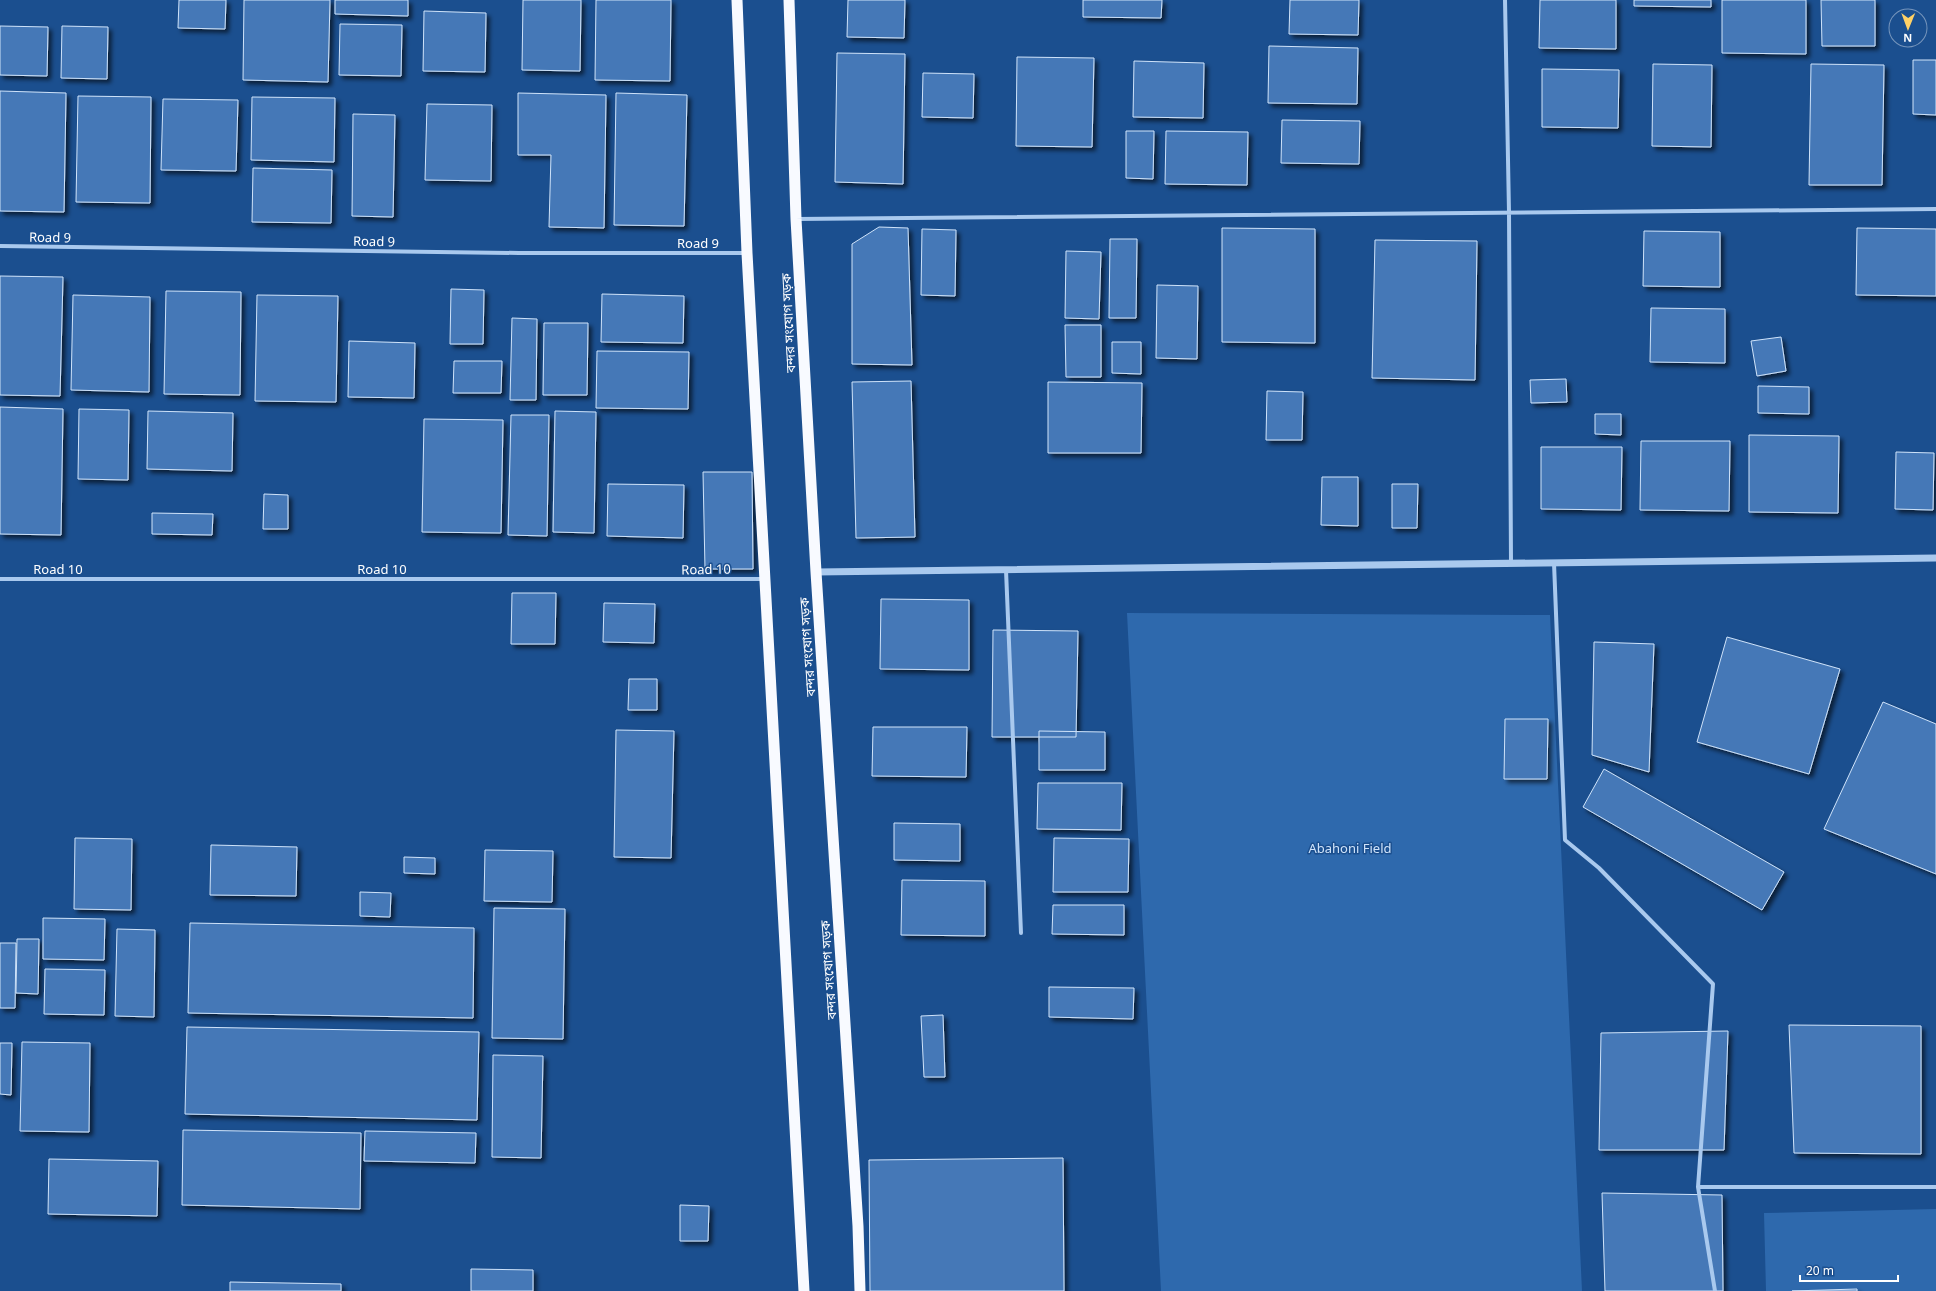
<svg xmlns="http://www.w3.org/2000/svg" width="1936" height="1291" font-family="'Noto Sans','Noto Sans Bengali',sans-serif">
<style>
.green{fill:#2e69ad}
.building{fill:#4478b7;stroke:#cfe3fa;filter:url(#shadow)}
.lines{fill:none;stroke-linecap:round;stroke-linejoin:round}
.minor{stroke:#a9c9ee;stroke-width:4}
.tertiary{stroke:#a9c9ee;stroke-width:7}
.trunk{stroke:#f8faff;stroke-width:11}
.labels{text-anchor:middle;dominant-baseline:central;stroke-width:3;stroke-linejoin:round;paint-order:stroke}
.street-label{font-size:13px;fill:#fff;stroke:#1b4f8f}
.park-label{font-size:13px;fill:#cfe3fa;stroke:#1b4f8f}
</style>
<defs>
<filter id="shadow"><feDropShadow dx="3.5" dy="3.5" stdDeviation="2" flood-color="#0009"/></filter>
</defs>
<rect width="100%" height="100%" fill="#1b4f8f"/>
<path class="green" d="M 1127,613 L 1550,615 L 1582,1291 L 1161,1291 Z
M 1936,1209 L 1936,1291 L 1766,1291 L 1764,1213 Z"/>
<path class="building" d="M 179,0 L 226,0 L 225,29 L 178,28 Z
M 244,0 L 330,0 L 328,82 L 243,80 Z
M 335,0 L 408,0 L 408,16 L 335,14 Z
M 523,0 L 581,0 L 580,71 L 522,70 Z
M 596,0 L 671,0 L 670,81 L 595,80 Z
M 848,0 L 905,0 L 904,38 L 847,37 Z
M 1083,0 L 1162,0 L 1161,18 L 1083,17 Z
M 1290,0 L 1359,0 L 1358,35 L 1289,34 Z
M 1540,0 L 1616,0 L 1616,49 L 1539,48 Z
M 1634,0 L 1711,0 L 1711,7 L 1634,6 Z
M 1722,0 L 1806,0 L 1806,54 L 1722,53 Z
M 1821,0 L 1875,0 L 1875,46 L 1822,46 Z
M 424,11 L 486,13 L 485,72 L 423,71 Z
M 340,24 L 402,25 L 401,76 L 339,75 Z
M 0,26 L 48,27 L 47,76 L 0,75 Z
M 62,26 L 108,27 L 107,79 L 61,78 Z
M 1269,46 L 1358,48 L 1357,104 L 1268,103 Z
M 837,53 L 905,54 L 903,184 L 835,182 Z
M 1017,57 L 1094,58 L 1092,147 L 1016,146 Z
M 1913,60 L 1936,60 L 1936,115 L 1913,114 Z
M 1134,61 L 1204,63 L 1203,118 L 1133,117 Z
M 1653,64 L 1712,65 L 1711,147 L 1652,146 Z
M 1811,64 L 1884,65 L 1882,185 L 1809,185 Z
M 1542,69 L 1619,70 L 1618,128 L 1542,127 Z
M 923,73 L 974,74 L 973,118 L 922,117 Z
M 0,91 L 66,93 L 64,212 L 0,211 Z
M 518,93 L 606,95 L 604,228 L 549,227 L 551,155 L 518,155 Z
M 616,93 L 687,95 L 684,226 L 614,225 Z
M 78,96 L 151,97 L 150,203 L 76,202 Z
M 252,97 L 335,98 L 334,162 L 251,160 Z
M 163,99 L 238,100 L 236,171 L 161,170 Z
M 427,104 L 492,105 L 491,181 L 425,180 Z
M 353,114 L 395,115 L 393,217 L 352,216 Z
M 1282,120 L 1360,121 L 1359,164 L 1281,163 Z
M 1126,131 L 1154,131 L 1153,179 L 1126,178 Z
M 1166,131 L 1248,132 L 1247,185 L 1165,184 Z
M 253,168 L 332,170 L 331,223 L 252,222 Z
M 879,227 L 908,228 L 912,365 L 852,364 L 852,244 Z
M 1222,228 L 1315,229 L 1315,343 L 1222,342 Z
M 1857,228 L 1936,229 L 1936,296 L 1856,295 Z
M 922,229 L 956,230 L 955,296 L 921,295 Z
M 1644,231 L 1720,232 L 1720,287 L 1643,286 Z
M 1110,239 L 1137,239 L 1136,318 L 1109,318 Z
M 1375,240 L 1477,241 L 1475,380 L 1372,378 Z
M 1066,251 L 1101,252 L 1099,319 L 1065,318 Z
M 0,276 L 63,277 L 60,396 L 0,395 Z
M 1157,285 L 1198,286 L 1197,359 L 1156,358 Z
M 451,289 L 484,290 L 483,344 L 450,344 Z
M 166,291 L 241,292 L 240,395 L 164,394 Z
M 602,294 L 684,296 L 683,343 L 601,342 Z
M 73,295 L 150,297 L 149,392 L 71,390 Z
M 257,295 L 338,296 L 336,402 L 255,401 Z
M 1651,308 L 1725,309 L 1725,363 L 1650,362 Z
M 512,318 L 537,319 L 536,400 L 510,400 Z
M 544,323 L 588,323 L 587,395 L 543,395 Z
M 1065,325 L 1101,325 L 1101,377 L 1066,377 Z
M 1781,337 L 1786,371 L 1757,376 L 1751,341 Z
M 349,341 L 415,343 L 414,398 L 348,397 Z
M 1112,342 L 1141,342 L 1141,374 L 1112,373 Z
M 597,351 L 689,352 L 688,409 L 596,408 Z
M 454,361 L 502,361 L 501,393 L 453,393 Z
M 1566,379 L 1567,402 L 1531,403 L 1530,380 Z
M 911,381 L 915,537 L 856,538 L 852,382 Z
M 1048,382 L 1142,383 L 1141,453 L 1048,453 Z
M 1758,386 L 1809,387 L 1809,414 L 1758,413 Z
M 1267,391 L 1303,392 L 1302,440 L 1266,440 Z
M 0,407 L 63,409 L 61,535 L 0,534 Z
M 79,409 L 129,410 L 128,480 L 78,479 Z
M 148,411 L 233,413 L 232,471 L 147,469 Z
M 555,411 L 596,412 L 594,533 L 553,532 Z
M 1595,414 L 1621,414 L 1621,435 L 1595,434 Z
M 511,415 L 549,415 L 547,536 L 508,535 Z
M 424,419 L 503,420 L 501,533 L 422,532 Z
M 1749,435 L 1839,436 L 1838,513 L 1749,512 Z
M 1641,441 L 1730,441 L 1729,511 L 1640,510 Z
M 1541,447 L 1622,447 L 1621,510 L 1541,509 Z
M 1896,452 L 1934,453 L 1933,510 L 1895,509 Z
M 703,472 L 752,472 L 753,569 L 705,569 Z
M 1322,477 L 1358,477 L 1358,526 L 1321,525 Z
M 608,484 L 684,485 L 683,538 L 607,536 Z
M 1392,484 L 1418,484 L 1417,528 L 1392,528 Z
M 264,494 L 288,495 L 288,529 L 263,529 Z
M 152,513 L 213,514 L 212,535 L 152,534 Z
M 512,593 L 556,593 L 555,644 L 511,644 Z
M 881,599 L 969,600 L 969,670 L 880,669 Z
M 604,603 L 655,604 L 654,643 L 603,642 Z
M 993,630 L 1078,631 L 1076,737 L 992,737 Z
M 1727,637 L 1840,669 L 1809,774 L 1697,742 Z
M 1594,642 L 1654,644 L 1649,772 L 1592,755 Z
M 629,679 L 657,679 L 657,710 L 628,710 Z
M 1883,702 L 1936,724 L 1936,874 L 1824,829 Z
M 1505,719 L 1548,719 L 1547,779 L 1504,779 Z
M 873,727 L 967,727 L 966,777 L 872,776 Z
M 616,730 L 674,731 L 671,858 L 614,857 Z
M 1039,731 L 1105,732 L 1105,770 L 1039,770 Z
M 1604,769 L 1784,872 L 1762,910 L 1583,807 Z
M 1038,783 L 1122,783 L 1121,830 L 1037,829 Z
M 894,823 L 960,824 L 960,861 L 894,860 Z
M 75,838 L 132,839 L 131,910 L 74,909 Z
M 1054,838 L 1129,839 L 1128,892 L 1053,892 Z
M 211,845 L 297,847 L 296,896 L 210,895 Z
M 485,850 L 553,851 L 552,902 L 484,901 Z
M 404,857 L 435,858 L 435,874 L 404,873 Z
M 902,880 L 985,881 L 985,936 L 901,935 Z
M 360,892 L 391,893 L 390,917 L 360,916 Z
M 1053,905 L 1124,905 L 1124,935 L 1052,934 Z
M 494,908 L 565,909 L 563,1039 L 492,1038 Z
M 43,918 L 105,919 L 104,960 L 43,959 Z
M 190,923 L 474,928 L 473,1018 L 188,1013 Z
M 117,929 L 155,930 L 154,1017 L 115,1016 Z
M 17,939 L 39,939 L 38,994 L 16,993 Z
M 0,943 L 16,943 L 15,1008 L 0,1008 Z
M 45,969 L 105,970 L 104,1015 L 44,1014 Z
M 1049,987 L 1134,988 L 1133,1019 L 1049,1017 Z
M 943,1015 L 945,1077 L 924,1077 L 921,1016 Z
M 1789,1025 L 1921,1026 L 1921,1154 L 1794,1153 Z
M 187,1027 L 479,1032 L 477,1120 L 185,1114 Z
M 1728,1031 L 1724,1150 L 1599,1150 L 1601,1033 Z
M 22,1042 L 90,1043 L 89,1132 L 20,1131 Z
M 0,1043 L 12,1043 L 11,1095 L 0,1094 Z
M 493,1055 L 543,1056 L 541,1158 L 492,1157 Z
M 183,1130 L 361,1133 L 360,1209 L 182,1205 Z
M 365,1131 L 476,1133 L 475,1163 L 364,1161 Z
M 1063,1158 L 1064,1291 L 870,1291 L 869,1160 Z
M 49,1159 L 158,1161 L 157,1216 L 48,1214 Z
M 1602,1193 L 1722,1195 L 1723,1291 L 1605,1291 Z
M 680,1205 L 709,1206 L 708,1241 L 680,1241 Z
M 471,1269 L 533,1270 L 533,1291 L 471,1291 Z
M 230,1282 L 341,1284 L 341,1291 L 230,1291 Z
M 1857,1289 L 1857,1291 L 1792,1291 Z"/>
<g class="lines">
<path class="minor" d="M 1505,0 L 1509,212 L 1511,563
M 796,219 L 1936,209
M 0,246 L 519,253 L 747,253
M 1554,563 L 1565,840 L 1599,868 L 1713,984 L 1698,1187 L 1715,1291
M 1006,570 L 1021,933
M 0,579 L 764,579
M 1698,1187 L 1936,1187"/>
<path class="tertiary" d="M 816,572 L 1936,558"/>
<path class="trunk" d="M 737,0 L 747,253 L 804,1291
M 789,0 L 796,219 L 816,572 L 858,1226 L 860,1291"/>
</g>
<g class="labels">
<g class="street-label">
<text transform="translate(50 237) rotate(1)">Road 9</text>
<text transform="translate(374 241) rotate(1)">Road 9</text>
<text x="698" y="243">Road 9</text>
<text transform="translate(788 323) rotate(-93)">বন্দর সংযোগ সড়ক</text>
<text x="58" y="569">Road 10</text>
<text x="382" y="569">Road 10</text>
<text transform="translate(706 569) rotate(-1)">Road 10</text>
<text transform="translate(807 647) rotate(-94)">বন্দর সংযোগ সড়ক</text>
<text transform="translate(828 970) rotate(-94)">বন্দর সংযোগ সড়ক</text>
</g>
<g class="park-label">
<text x="1350" y="848">Abahoni Field</text>
</g>
</g>
<g transform="translate(1908 28) rotate(181)"><circle r="19" fill="#1b4f8f" stroke="#7695bc"/>
<path d="M0-3L7 15L0 10L-7 15Z" fill="#ffd166"/>
<text y="-6" font-size="11" font-weight="bold" text-anchor="middle" fill="#ffffff">N</text>
</g>
<path d="M1800 1275v6h98v-6" fill="none" stroke="#ffffff" stroke-width="2"/>
<text x="1806" y="1275" font-size="12" fill="#ffffff" stroke="#1b4f8f" stroke-width="3" paint-order="stroke">20 m</text>
</svg>
